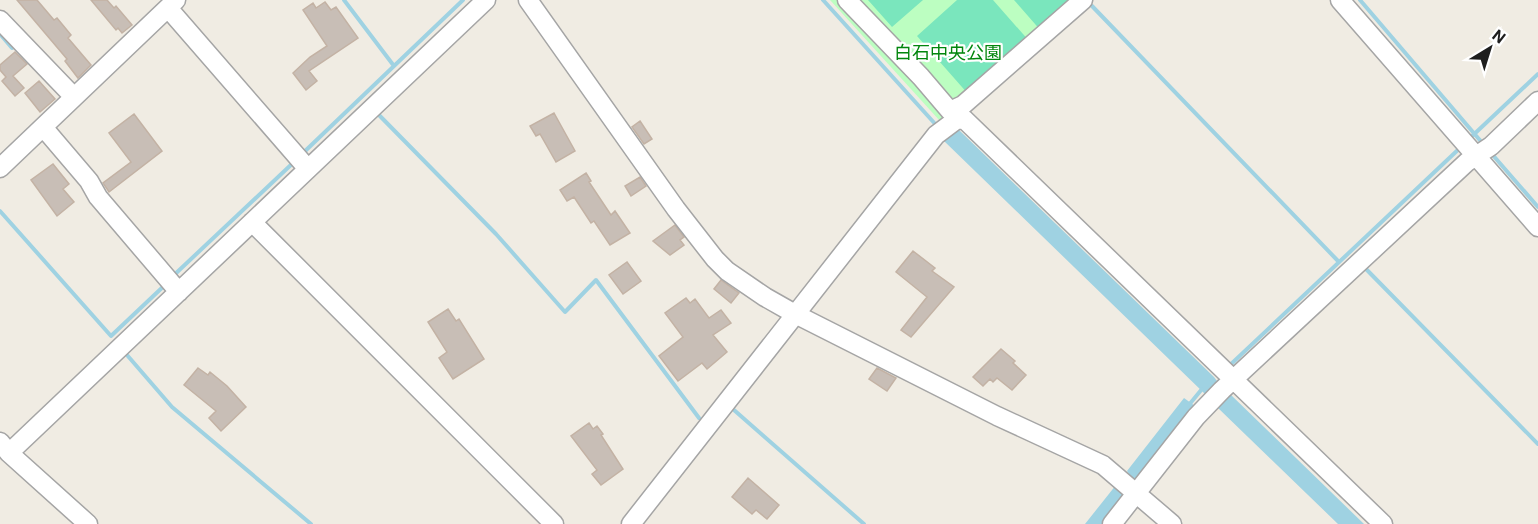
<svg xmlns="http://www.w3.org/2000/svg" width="1538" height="524" font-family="Roboto,'Noto Sans JP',sans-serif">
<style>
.park{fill:#bcfec1}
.pitch{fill:#7ae6bd}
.water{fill:#9fd2e2}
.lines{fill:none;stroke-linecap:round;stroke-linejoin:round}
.stream{stroke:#9fd2e2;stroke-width:4}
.building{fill:#c8beb6;stroke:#c3b2a4;stroke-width:1.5}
.minor-casing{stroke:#a5a5a5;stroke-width:21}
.minor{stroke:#fff;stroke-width:18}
.labels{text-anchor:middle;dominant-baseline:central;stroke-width:4.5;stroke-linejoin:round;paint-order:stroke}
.park-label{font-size:18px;fill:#02860d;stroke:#fff}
</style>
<rect width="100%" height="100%" fill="#f0ece3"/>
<path class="park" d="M 830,0 L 1088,0 L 940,121 Z"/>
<path class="pitch" d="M 868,0 L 923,0 L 892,27 Z
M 957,0 L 993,0 L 1030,42 L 969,95 L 917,36 Z
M 1014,0 L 1079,0 L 1042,32 Z"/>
<path class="water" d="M 959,130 L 1214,377 L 1217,381 L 1215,387 L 1226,398 L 1231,395 L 1364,524 L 1338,524 L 1218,408 L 1221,403 L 1209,391 L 1205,394 L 944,141 Z
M 1184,398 L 1195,406 L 1137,480 L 1134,478 L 1123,491 L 1126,494 L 1102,524 L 1085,524 L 1116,485 L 1118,487 L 1129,474 L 1127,471 Z"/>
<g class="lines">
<path class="stream" d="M 344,0 L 394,66
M 823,0 L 937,126
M 1360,0 L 1484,145
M 1092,6 L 1339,262
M 0,34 L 12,48
M 377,113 L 496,234 L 565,312 L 596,280 L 699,418
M 1469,139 L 1538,74
M 1491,153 L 1538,207
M 302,154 L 463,0
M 0,211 L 111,336 L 166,284
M 1366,269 L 1538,444
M 173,276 L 294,162
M 127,355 L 172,407 L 311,524
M 1229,366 L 1461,147
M 1188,406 L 1202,389
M 734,410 L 864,524"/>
</g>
<path class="building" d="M 17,0 L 37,0 L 54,20 L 57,18 L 71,35 L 68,38 L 91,65 L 78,78 L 65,61 L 67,59 Z
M 91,0 L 107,0 L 114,8 L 116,6 L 132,25 L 122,33 L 118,28 L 116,30 Z
M 325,2 L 331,10 L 336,7 L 358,38 L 309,71 L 317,81 L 306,90 L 293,73 L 310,57 L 327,46 L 303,10 L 313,3 L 316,8 Z
M 15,52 L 27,64 L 13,76 L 24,88 L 15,96 L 2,81 L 6,77 L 0,70 L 0,65 Z
M 39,81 L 55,99 L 40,112 L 25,93 Z
M 554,113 L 575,151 L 556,162 L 540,134 L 536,136 L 530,126 Z
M 134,114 L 162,151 L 109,192 L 103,183 L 131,162 L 109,133 Z
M 640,121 L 652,139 L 644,144 L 632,127 Z
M 53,164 L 69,184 L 63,189 L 74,202 L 57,216 L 31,180 Z
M 586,173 L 591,181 L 589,182 L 611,215 L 615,211 L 630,233 L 610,245 L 594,221 L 591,223 L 574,197 L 567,201 L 560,190 Z
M 640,177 L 646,186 L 631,196 L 625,186 Z
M 675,225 L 684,237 L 680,240 L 684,245 L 670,255 L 653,241 Z
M 913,251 L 935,268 L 932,271 L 954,287 L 911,337 L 901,330 L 927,297 L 896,272 Z
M 627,262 L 641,281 L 623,294 L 609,275 Z
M 721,280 L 739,293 L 731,303 L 714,289 Z
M 686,298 L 690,303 L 695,299 L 709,318 L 721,310 L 731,323 L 713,335 L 727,352 L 707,369 L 702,363 L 678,381 L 659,356 L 683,337 L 665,313 Z
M 448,309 L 456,321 L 459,319 L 484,359 L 453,379 L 439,358 L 447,352 L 428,322 Z
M 1001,349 L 1015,361 L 1013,363 L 1026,375 L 1012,390 L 997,378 L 993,382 L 990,379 L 983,386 L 973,377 Z
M 198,368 L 208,375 L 210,372 L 227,386 L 246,407 L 221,431 L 209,418 L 216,411 L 184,385 Z
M 877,368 L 896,378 L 887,391 L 869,379 Z
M 589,423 L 593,429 L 597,426 L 603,434 L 601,435 L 623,469 L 601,485 L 592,474 L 597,470 L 571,436 Z
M 748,478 L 779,505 L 767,519 L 756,510 L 752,514 L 732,497 Z"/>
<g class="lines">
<defs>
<path id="minor" d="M 528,0 L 676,209 L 715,259 L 727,271 L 765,297 L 795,314 L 997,416 L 1103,465 L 1172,524
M 847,0 L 921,77 L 950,111 L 963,105 L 1083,0
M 1340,0 L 1538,227
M 168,8 L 308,169
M 0,20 L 74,97
M 43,127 L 89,181 L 98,197 L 179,292
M 0,168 L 176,0
M 252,222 L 554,524
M 0,442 L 9,453 L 88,524
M 9,453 L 486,0
M 631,524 L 936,135 L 956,120 L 964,119 L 1383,524
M 1112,524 L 1196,417 L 1222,390 L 1467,162 L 1491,146 L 1538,101"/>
</defs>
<use href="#minor" class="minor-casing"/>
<use href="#minor" class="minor"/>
</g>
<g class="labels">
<g class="park-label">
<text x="948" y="52">白石中央公園</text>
</g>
</g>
<g transform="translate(1490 48) rotate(38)" stroke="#ffffff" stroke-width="4.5" paint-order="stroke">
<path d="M0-4.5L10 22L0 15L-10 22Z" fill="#1e1e1e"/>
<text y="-9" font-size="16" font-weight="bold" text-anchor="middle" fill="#1e1e1e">N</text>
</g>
</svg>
